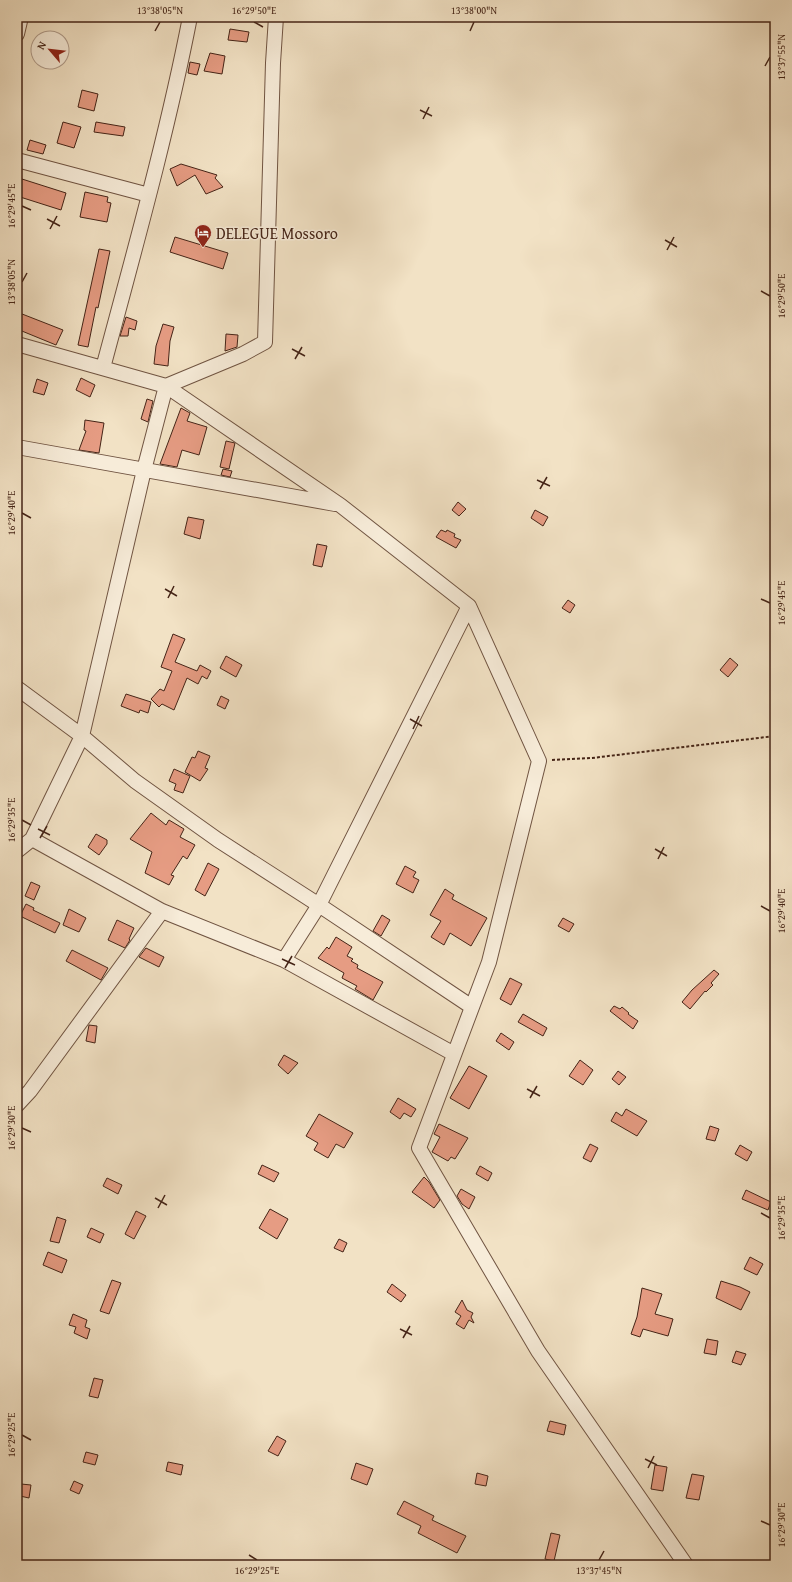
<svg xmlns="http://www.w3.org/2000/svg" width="792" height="1582" font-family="'Gentium Book Plus',serif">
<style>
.building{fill:#e69c83;stroke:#452417}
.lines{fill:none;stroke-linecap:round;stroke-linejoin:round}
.street-casing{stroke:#705442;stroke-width:16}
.path{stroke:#452417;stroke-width:2;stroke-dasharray:3 2;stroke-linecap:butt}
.street{stroke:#f7ecd9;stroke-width:14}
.ticks{fill:none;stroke:#452417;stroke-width:1.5}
.labels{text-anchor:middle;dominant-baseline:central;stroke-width:3;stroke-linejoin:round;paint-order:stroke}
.poi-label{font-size:16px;fill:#452417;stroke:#f7ecd9;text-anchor:start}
.neatline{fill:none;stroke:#452417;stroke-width:1.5}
.ticks-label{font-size:10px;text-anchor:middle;fill:#452417}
</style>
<rect width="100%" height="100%" fill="#f2e2c5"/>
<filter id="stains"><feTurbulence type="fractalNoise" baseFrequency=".005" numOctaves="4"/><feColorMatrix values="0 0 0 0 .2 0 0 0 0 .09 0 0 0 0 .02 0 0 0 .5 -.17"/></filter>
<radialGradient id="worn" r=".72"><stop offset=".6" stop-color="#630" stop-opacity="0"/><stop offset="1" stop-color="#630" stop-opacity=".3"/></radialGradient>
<path class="building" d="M 230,29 L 249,32 L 247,42 L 228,40 Z
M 210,53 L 225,56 L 222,74 L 204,71 Z
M 190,62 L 200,64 L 197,75 L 188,73 Z
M 82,90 L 98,94 L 94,111 L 78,107 Z
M 63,122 L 81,127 L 74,148 L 57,143 Z
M 96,122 L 125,127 L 123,136 L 94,132 Z
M 30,140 L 46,145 L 43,154 L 27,150 Z
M 181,164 L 217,175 L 215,178 L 223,187 L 206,194 L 195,175 L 177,186 L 170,169 Z
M 22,179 L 66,193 L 61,210 L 17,196 Z
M 85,192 L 108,197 L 107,202 L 111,203 L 107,222 L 80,217 Z
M 175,237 L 228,253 L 223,269 L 170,252 Z
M 99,249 L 110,251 L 98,308 L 96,307 L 88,347 L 78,345 Z
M 17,312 L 63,330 L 56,345 L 17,329 Z
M 126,317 L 137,321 L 135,330 L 129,328 L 128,336 L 120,336 Z
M 163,324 L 174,327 L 170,341 L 168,366 L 154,364 L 156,346 Z
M 226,334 L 238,335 L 237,347 L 225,351 Z
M 81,378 L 95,385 L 90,397 L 76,390 Z
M 37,379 L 48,383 L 44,395 L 33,392 Z
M 147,399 L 153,401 L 148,422 L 141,419 Z
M 181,408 L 190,413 L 187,421 L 207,427 L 199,455 L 182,450 L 177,467 L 160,464 Z
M 85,420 L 104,423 L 99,453 L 79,450 L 86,431 L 84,430 Z
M 226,441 L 235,443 L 229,469 L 220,467 Z
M 223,469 L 232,471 L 230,477 L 221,475 Z
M 458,502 L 466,509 L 459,516 L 452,510 Z
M 535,510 L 548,517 L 543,526 L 531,518 Z
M 188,517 L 204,520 L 200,539 L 184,534 Z
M 441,530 L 446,532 L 447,530 L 455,534 L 454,537 L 461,540 L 456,548 L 436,537 Z
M 317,544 L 327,546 L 322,567 L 313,565 Z
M 568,600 L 575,605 L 570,613 L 562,608 Z
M 173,634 L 185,639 L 175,662 L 197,671 L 200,665 L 211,671 L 207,679 L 202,676 L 198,684 L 187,678 L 174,710 L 162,704 L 159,707 L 151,699 L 160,689 L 164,691 L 172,671 L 161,667 Z
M 226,656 L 242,665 L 236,677 L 220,668 Z
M 730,658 L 738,665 L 728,677 L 720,670 Z
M 126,694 L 151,702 L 148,713 L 140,710 L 139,713 L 121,706 Z
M 221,696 L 229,700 L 225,709 L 217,705 Z
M 198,751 L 210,756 L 205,768 L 208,769 L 200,781 L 185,772 L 192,757 L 195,758 Z
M 174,769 L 190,776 L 183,793 L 174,790 L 176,784 L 169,781 Z
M 151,813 L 166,825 L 169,820 L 184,829 L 180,837 L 195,845 L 187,859 L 183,856 L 171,875 L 174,876 L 169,885 L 145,873 L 152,852 L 130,839 Z
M 96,834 L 107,840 L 107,844 L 99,855 L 88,847 Z
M 208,863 L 219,869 L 205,896 L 195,890 Z
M 405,866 L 416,872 L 413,877 L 419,880 L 413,893 L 396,884 Z
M 31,882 L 40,886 L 34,900 L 25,896 Z
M 445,889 L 454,895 L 452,899 L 487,918 L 471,946 L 450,933 L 444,945 L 431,937 L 441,921 L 430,915 Z
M 26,904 L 34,908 L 33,910 L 60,923 L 55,933 L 20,916 Z
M 69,909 L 86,918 L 79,932 L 63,925 Z
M 382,915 L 390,920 L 381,936 L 373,931 Z
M 563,918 L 574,924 L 569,932 L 558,926 Z
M 117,920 L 134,928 L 129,939 L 130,940 L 125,948 L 108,940 Z
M 336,937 L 352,947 L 347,956 L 353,959 L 351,961 L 358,965 L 357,968 L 383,982 L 373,1000 L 355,989 L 357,986 L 342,978 L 344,973 L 318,958 L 327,947 L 329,949 Z
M 146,948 L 164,957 L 159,967 L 139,957 Z
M 72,950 L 108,968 L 101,980 L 66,961 Z
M 714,970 L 719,974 L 711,983 L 713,985 L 706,992 L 705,991 L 690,1009 L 682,1002 L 692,990 Z
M 510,978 L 522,984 L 511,1005 L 500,999 Z
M 614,1006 L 620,1009 L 622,1007 L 629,1013 L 628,1014 L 638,1021 L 633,1029 L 610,1011 Z
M 523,1014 L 547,1028 L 543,1036 L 518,1022 Z
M 89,1025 L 97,1026 L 95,1043 L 86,1041 Z
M 501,1033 L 514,1042 L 509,1050 L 496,1041 Z
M 284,1055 L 298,1063 L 288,1074 L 278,1065 Z
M 580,1060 L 593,1070 L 583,1085 L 569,1076 Z
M 469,1066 L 487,1076 L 469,1109 L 450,1098 Z
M 618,1071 L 626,1077 L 619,1085 L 612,1079 Z
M 398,1098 L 416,1109 L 411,1117 L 404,1113 L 400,1119 L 390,1112 Z
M 626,1109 L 647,1121 L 637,1136 L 611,1121 L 616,1112 L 622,1116 Z
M 319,1114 L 353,1133 L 344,1148 L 336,1144 L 328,1158 L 314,1150 L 318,1143 L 306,1136 Z
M 439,1124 L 468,1138 L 455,1159 L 451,1157 L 448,1161 L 432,1152 L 440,1137 L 434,1134 Z
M 710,1126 L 719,1129 L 715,1141 L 706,1139 Z
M 590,1144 L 598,1148 L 591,1162 L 583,1158 Z
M 740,1145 L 752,1152 L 747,1161 L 735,1154 Z
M 262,1165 L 279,1173 L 274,1182 L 258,1174 Z
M 480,1166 L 492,1173 L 488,1181 L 476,1174 Z
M 424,1177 L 429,1182 L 440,1200 L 434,1208 L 412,1192 Z
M 107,1178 L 122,1185 L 118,1194 L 103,1186 Z
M 461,1189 L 475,1197 L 469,1209 L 462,1204 L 457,1196 Z
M 746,1190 L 771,1202 L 768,1210 L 742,1199 Z
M 270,1209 L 288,1219 L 277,1239 L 259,1228 Z
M 136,1211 L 146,1216 L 134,1239 L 125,1234 Z
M 57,1217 L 66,1220 L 59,1243 L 50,1241 Z
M 91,1228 L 104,1234 L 100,1243 L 87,1237 Z
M 339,1239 L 347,1243 L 343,1252 L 334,1248 Z
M 48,1252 L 67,1260 L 62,1273 L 43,1265 Z
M 750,1257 L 763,1264 L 757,1275 L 744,1269 Z
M 112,1280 L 121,1283 L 109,1314 L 100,1311 Z
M 721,1281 L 740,1287 L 750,1292 L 741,1310 L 716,1298 Z
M 392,1284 L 406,1295 L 401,1302 L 387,1292 Z
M 642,1288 L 662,1294 L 655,1314 L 673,1319 L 668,1336 L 643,1329 L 640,1337 L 631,1334 L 637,1317 Z
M 462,1300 L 467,1310 L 473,1313 L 471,1317 L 474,1323 L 469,1320 L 464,1329 L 456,1324 L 461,1316 L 455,1312 Z
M 73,1314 L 87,1320 L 85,1327 L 90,1329 L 87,1339 L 74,1333 L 76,1327 L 69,1325 Z
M 707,1339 L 718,1341 L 716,1355 L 704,1353 Z
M 736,1351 L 746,1354 L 741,1365 L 732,1362 Z
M 94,1378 L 103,1380 L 98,1398 L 89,1396 Z
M 550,1421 L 566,1425 L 564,1435 L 547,1431 Z
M 277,1436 L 286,1441 L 278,1456 L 268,1451 Z
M 86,1452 L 98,1455 L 95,1465 L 83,1462 Z
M 168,1462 L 183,1465 L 181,1475 L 166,1471 Z
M 356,1463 L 373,1469 L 367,1485 L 351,1479 Z
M 655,1465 L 667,1467 L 663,1491 L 651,1489 Z
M 477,1473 L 488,1476 L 486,1486 L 475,1484 Z
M 692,1474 L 704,1476 L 699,1500 L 686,1498 Z
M 74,1481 L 83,1485 L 79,1494 L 70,1490 Z
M 21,1484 L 31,1485 L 29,1498 L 20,1496 Z
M 404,1501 L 434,1516 L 432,1520 L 466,1536 L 457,1553 L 418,1533 L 421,1526 L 397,1514 Z
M 551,1533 L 560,1535 L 554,1561 L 545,1559 Z"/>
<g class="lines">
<defs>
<path id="street" d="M 17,34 L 21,17
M 17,160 L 149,195
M 17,344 L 166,386 L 340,505 L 469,606 L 539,761 L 489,962 L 419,1148 L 538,1351 L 686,1565
M 103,368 C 134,252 167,135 190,17
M 17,447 L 335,504
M 17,688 L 82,736 L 135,781 L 218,840 L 319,905 L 472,1007
M 32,839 L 162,911 L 284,960 L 454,1054
M 17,851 L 32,839 L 82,736 L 144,470 L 166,386 L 243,354 L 265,342 L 273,63 L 276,17
M 284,960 L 319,905 L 469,606
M 17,1105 L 30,1091 L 162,911"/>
</defs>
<use href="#street" class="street-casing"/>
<path class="path" d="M 552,760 L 592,758 L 775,736"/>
<use href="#street" class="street"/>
</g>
<path class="ticks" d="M 254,22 L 263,27M 155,31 L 160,22M 470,31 L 474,22M 765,66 L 770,57M 420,110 L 432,116M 423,119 L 429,107M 22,206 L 31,210M 47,219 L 60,226M 50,229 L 57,216M 665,240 L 677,247M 667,250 L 674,237M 22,282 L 27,273M 761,291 L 770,296M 292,349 L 305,356M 295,359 L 302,347M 537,480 L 550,486M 540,489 L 547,477M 22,513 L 31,518M 165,589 L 177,596M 168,598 L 174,586M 761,599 L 770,603M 410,719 L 422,726M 413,729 L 419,716M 22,820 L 31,825M 38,829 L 50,835M 40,838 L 47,826M 655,849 L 667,856M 658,859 L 664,847M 761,906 L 770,911M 282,959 L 295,965M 285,968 L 292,956M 527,1089 L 540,1096M 530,1098 L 537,1086M 22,1128 L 31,1132M 155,1198 L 167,1205M 158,1208 L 165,1195M 761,1213 L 770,1218M 400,1329 L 412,1335M 403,1338 L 410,1326M 22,1435 L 31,1440M 645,1459 L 657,1465M 648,1468 L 654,1456M 761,1521 L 770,1525M 249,1555 L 257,1560M 599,1560 L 604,1551"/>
<defs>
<symbol id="hotel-pin" viewBox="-11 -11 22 30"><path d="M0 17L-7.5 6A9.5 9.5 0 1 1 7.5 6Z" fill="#8f2418" stroke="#f7ecd9"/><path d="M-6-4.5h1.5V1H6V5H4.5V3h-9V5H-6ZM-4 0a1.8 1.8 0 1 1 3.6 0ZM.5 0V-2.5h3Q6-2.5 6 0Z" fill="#fff"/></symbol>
</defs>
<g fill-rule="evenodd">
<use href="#hotel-pin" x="193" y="223" width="20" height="27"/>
</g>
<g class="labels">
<g class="poi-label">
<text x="216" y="233">DELEGUE Mossoro</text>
</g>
</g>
<rect width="792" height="1582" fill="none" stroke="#f2e2c5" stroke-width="44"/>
<g transform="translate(50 50) rotate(298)"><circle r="19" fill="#f7ecd9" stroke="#b09c8b"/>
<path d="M0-3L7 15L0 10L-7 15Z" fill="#8f2418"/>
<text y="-6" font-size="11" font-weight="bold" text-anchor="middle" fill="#452417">N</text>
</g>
<rect x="22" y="22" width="748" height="1538" class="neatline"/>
<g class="ticks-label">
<text x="160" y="14">13°38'05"N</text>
<text x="254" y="14">16°29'50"E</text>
<text x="474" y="14">13°38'00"N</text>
<text transform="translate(781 57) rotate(-90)" y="4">13°37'55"N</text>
<text transform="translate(11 206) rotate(-90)" y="4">16°29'45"E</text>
<text transform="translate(11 282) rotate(-90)" y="4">13°38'05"N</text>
<text transform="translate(781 296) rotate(-90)" y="4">16°29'50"E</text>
<text transform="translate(11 513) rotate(-90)" y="4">16°29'40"E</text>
<text transform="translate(781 603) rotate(-90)" y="4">16°29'45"E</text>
<text transform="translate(11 820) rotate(-90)" y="4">16°29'35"E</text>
<text transform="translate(781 911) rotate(-90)" y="4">16°29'40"E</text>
<text transform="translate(11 1128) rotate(-90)" y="4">16°29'30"E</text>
<text transform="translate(781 1218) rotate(-90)" y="4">16°29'35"E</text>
<text transform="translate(11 1435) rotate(-90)" y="4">16°29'25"E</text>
<text transform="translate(781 1525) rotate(-90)" y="4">16°29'30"E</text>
<text x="257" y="1574">16°29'25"E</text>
<text x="599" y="1574">13°37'45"N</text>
</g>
<rect width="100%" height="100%" filter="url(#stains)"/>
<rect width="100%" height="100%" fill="url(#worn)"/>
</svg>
